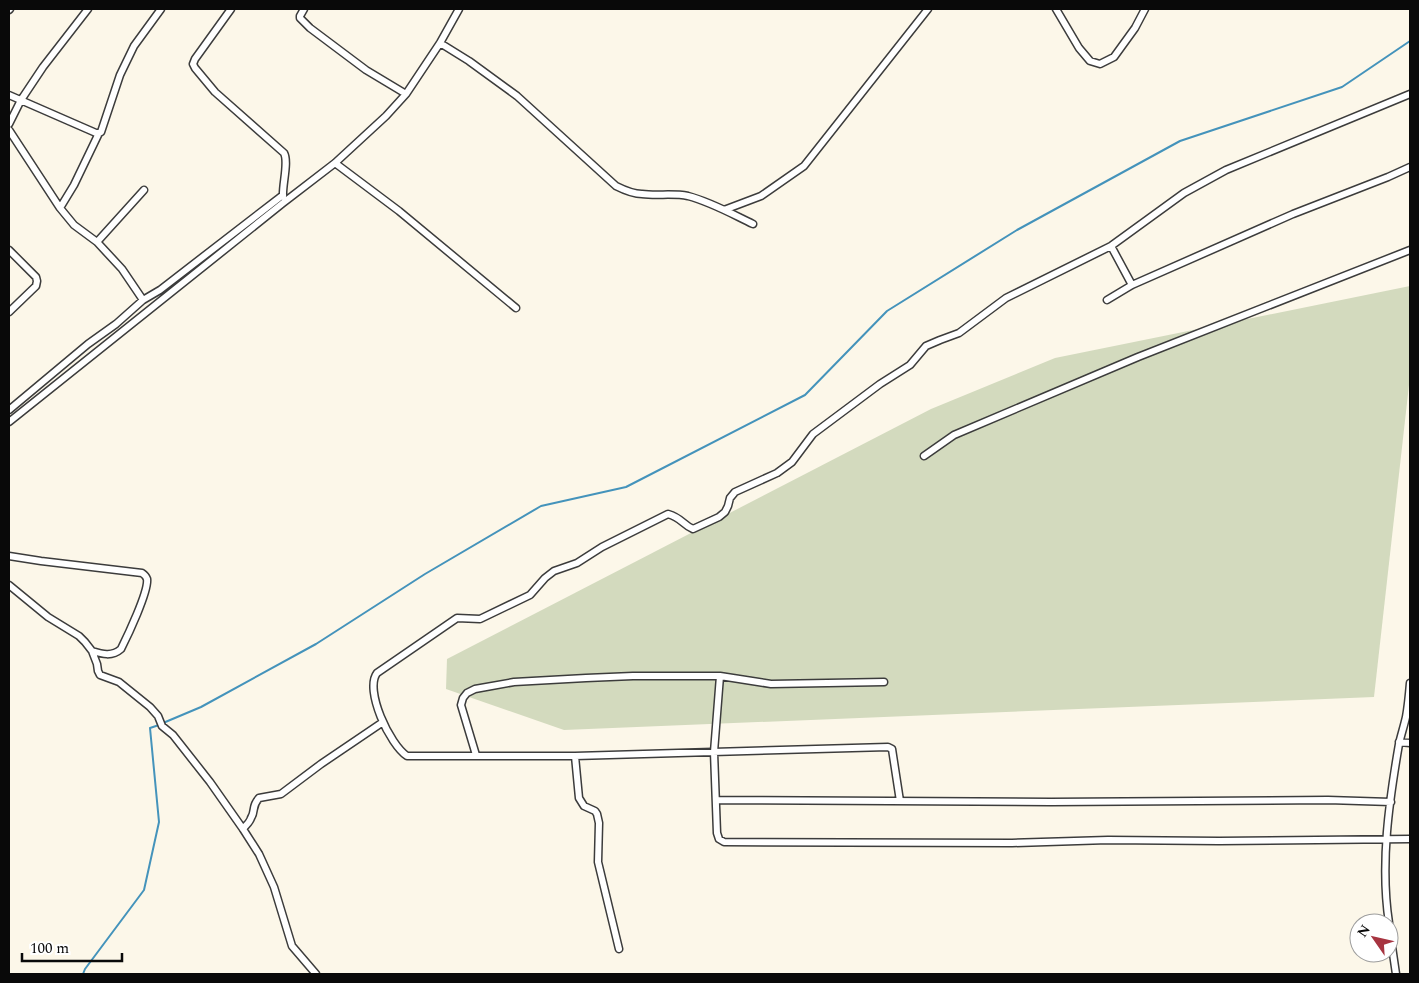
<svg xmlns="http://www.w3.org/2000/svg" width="1419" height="983" font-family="Spectral,serif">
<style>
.cemetery{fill:#d3dabe}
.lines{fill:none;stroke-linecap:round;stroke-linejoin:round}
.stream{stroke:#4493bb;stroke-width:2}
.minor-casing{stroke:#3c3c3c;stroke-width:9}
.minor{stroke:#fff;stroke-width:6}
</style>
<rect width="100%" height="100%" fill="#fcf7e9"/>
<path class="cemetery" d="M 1410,286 L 1410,376 L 1374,697 L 564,730 L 446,689 L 447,659 L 931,409 L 1055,358 Z"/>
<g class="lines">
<path class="stream" d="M 163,723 L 201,707 L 316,644 L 425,574 L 541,506 L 626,487 L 805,395 L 887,311 L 1017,230 L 1180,141 L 1342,87 L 1410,41
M 83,974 L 85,969 L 144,890 L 159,822 L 150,728 L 159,725"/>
<defs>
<path id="minor" d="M 231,9 L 195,59 L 193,64 L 195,68 L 215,92 L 284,153 C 289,162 282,185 283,197
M 304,9 L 300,16 L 300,18 L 310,28 L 366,70 L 406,94
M 1056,9 L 1079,48 L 1090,61 L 1100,64 L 1114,57 L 1135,28 L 1145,9
M 9,10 L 10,9
M 440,43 L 469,61 L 517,96 L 616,186 C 624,190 633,194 642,194 C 657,196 673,193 688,196 C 711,202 732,214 753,224
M 9,95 L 96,133 L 99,133
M 9,124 L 21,100 L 43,67 L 88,9
M 9,130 L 60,208 L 74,225 L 97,242 L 122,269 L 143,300
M 335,163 L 399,211 L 516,308
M 60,208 L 74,185 L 99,133 L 101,132 L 120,75 L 134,46 L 161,9
M 724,210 L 761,196 L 804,166 L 928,9
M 97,242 L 144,190
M 1111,246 L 1132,285
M 9,250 L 36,277 L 37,281 L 36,286 L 9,312
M 1107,300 L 1132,285 L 1293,214 L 1388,177 L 1410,167
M 9,410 L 88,344 L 116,324 L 143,300 L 160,290 L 283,195
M 9,422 L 283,203 L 335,163 L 386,116 L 406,94 L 440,43 L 459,9
M 924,456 L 954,435 L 1138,357 L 1410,250
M 9,556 L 41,561 L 142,573 C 145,575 146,576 147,579 C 149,591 127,637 121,649 C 112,657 102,654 92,651
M 9,585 L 48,617 L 79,636 L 85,642 L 92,651 L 97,664 L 98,671 L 100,675 L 119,682 L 150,707 L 158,716 L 162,726 L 173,735 L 210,782 L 243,829 L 259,854 L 274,887 L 292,946 L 316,974
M 720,676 L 714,752 L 717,833 L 719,839 L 724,842 L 1012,843 L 1108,840 L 1219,841 L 1410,839
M 1399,742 L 1410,743
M 476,755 L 461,705 L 463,698 L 467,693 L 475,689 L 514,682 L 586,678 L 633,676 L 720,676 L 771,684 L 884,682
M 575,756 L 579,798 L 584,806 L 595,811 L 597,814 L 599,823 L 598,862 L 619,949
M 716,800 L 1051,802 L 1328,800 L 1391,802
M 900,801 L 892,749 L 888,747 L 575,756 L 407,756 C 390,745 364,690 377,673 L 457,618 L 480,619 L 530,595 L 545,578 L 554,571 L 577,563 L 602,547 L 668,514 C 682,518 683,525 693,529 L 719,517 L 725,512 L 728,506 L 730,498 L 735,492 L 777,473 L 792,462 L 813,434 L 880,384 L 910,365 L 926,346 L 940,340 L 959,333 L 1006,298 L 1111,246 L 1184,193 L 1226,170 L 1410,94
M 243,829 C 246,825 250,822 251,818 C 256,810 251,807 259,798 L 281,794 L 321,764 L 383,722
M 1389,923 C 1380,864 1389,802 1399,744 C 1401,735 1404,726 1406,717 C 1408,706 1409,695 1410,683
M 1389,926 L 1396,974"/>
</defs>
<use href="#minor" class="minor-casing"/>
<use href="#minor" class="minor"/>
</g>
<rect width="1419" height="983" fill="none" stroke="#090909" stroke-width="20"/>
<g transform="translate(1374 938) rotate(304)"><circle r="24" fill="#ffffff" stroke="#9d9d9d"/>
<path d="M0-4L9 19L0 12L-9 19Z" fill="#a73440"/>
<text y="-8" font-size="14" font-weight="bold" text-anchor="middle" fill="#090909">N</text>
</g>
<path d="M22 953v8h100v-8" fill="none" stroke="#090909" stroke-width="2.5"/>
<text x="30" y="953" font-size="15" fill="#090909" stroke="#ffffff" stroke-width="4" paint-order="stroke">100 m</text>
</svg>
